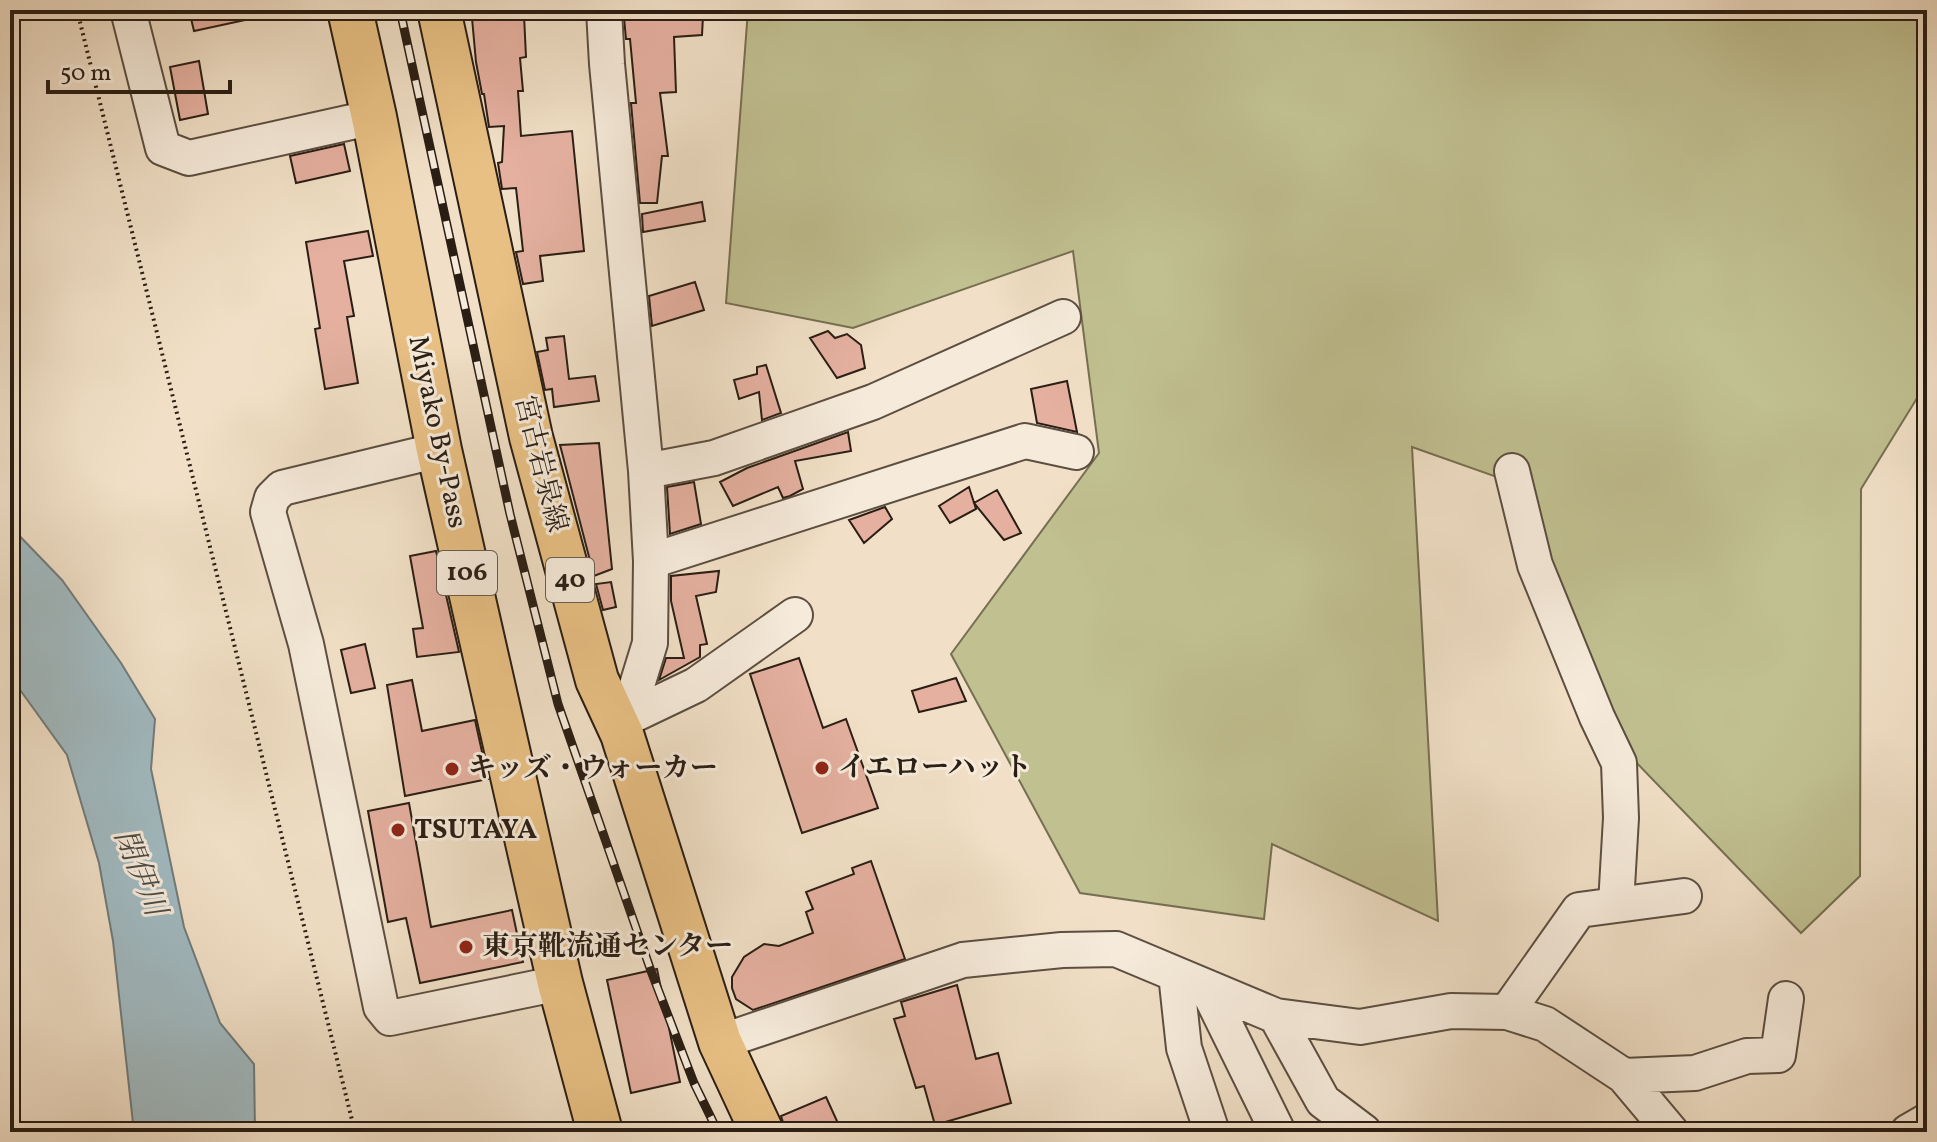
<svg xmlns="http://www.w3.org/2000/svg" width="1937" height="1142" font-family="Vollkorn,'Noto Serif JP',serif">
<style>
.green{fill:#c1c091;stroke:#766f52;stroke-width:2}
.water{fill:#a1bac1;stroke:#717c7c;stroke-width:2}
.building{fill:#e5b0a0;stroke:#2a1e14;stroke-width:2}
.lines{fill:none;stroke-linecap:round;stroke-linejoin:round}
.minor-casing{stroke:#5c4e41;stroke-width:38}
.major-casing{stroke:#2a1e14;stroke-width:46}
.highway-casing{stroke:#2a1e14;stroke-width:48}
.path{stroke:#2a1e14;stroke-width:4;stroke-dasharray:2 4;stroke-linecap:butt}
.minor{stroke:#f6ebdb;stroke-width:34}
.major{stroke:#e8c084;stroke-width:42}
.highway{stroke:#e8c084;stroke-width:44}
.rail-casing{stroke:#2a1e14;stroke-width:9}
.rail{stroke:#f6ebdb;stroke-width:6;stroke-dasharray:18;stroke-linecap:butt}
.poi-dot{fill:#8f2418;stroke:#f6ebdb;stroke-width:3}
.labels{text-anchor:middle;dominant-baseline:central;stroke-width:6;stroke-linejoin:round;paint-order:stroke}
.shield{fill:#f6ebdb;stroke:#675c50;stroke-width:2}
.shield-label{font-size:26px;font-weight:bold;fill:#2a1e14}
.street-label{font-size:28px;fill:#2a1e14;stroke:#f6ebdb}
.poi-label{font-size:28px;font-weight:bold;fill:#2a1e14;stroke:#f6ebdb;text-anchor:start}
.water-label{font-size:30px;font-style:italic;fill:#4e4d48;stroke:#f6ebdb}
</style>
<rect width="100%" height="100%" fill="#f1e0c7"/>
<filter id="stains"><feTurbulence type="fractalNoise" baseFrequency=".0025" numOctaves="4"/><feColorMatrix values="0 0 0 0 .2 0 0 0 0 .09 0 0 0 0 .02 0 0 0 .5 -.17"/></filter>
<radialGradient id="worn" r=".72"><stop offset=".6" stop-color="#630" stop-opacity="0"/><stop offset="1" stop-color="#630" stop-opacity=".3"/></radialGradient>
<path class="green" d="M 748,10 L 1927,10 L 1927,382 L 1861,489 L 1860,876 L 1801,933 L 1574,698 L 1531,489 L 1412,447 L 1438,921 L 1272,844 L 1264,919 L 1080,893 L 951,654 L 1099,453 L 1073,251 L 853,328 L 726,303 Z"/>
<path class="water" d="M 10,526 L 62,580 L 121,663 L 155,719 L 151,769 L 184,927 L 220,1023 L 254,1064 L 255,1132 L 134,1132 L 113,941 L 99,863 L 67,755 L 10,676 Z"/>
<path class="building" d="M 189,10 L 250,10 L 250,19 L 194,31 Z
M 682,13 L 703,16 L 702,35 L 674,37 L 676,92 L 660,93 L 668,156 L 662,156 L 657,203 L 640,203 L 631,103 L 636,103 L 630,39 L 626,39 L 624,18 Z
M 524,15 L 526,57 L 520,58 L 523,91 L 518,91 L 521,136 L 572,131 L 584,251 L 540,256 L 543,281 L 523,284 L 516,252 L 523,251 L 516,188 L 502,189 L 498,163 L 502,162 L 504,126 L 489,127 L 484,94 L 482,94 L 476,62 L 472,18 Z
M 199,61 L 208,114 L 180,120 L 170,67 Z
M 344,144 L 350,171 L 296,183 L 290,156 Z
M 702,202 L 705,221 L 643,232 L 642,214 Z
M 368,231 L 373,256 L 344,261 L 354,316 L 347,317 L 358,383 L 325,389 L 315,329 L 320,328 L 306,242 Z
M 695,282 L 704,310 L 652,326 L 649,296 Z
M 828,331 L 835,338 L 847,334 L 861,345 L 865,368 L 837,378 L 810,338 Z
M 564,336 L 569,379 L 595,376 L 599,401 L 554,407 L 552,389 L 545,390 L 537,352 L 548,350 L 546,338 Z
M 766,365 L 781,413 L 762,420 L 759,392 L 739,399 L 734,380 L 757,374 L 757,367 Z
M 1067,381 L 1077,432 L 1037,423 L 1031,389 Z
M 848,432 L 851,451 L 795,461 L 803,489 L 790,496 L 783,498 L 778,487 L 733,506 L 720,482 L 747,468 Z
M 599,443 L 612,569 L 594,576 L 560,445 Z
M 694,482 L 701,524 L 670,534 L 667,487 Z
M 969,487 L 976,509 L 950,523 L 939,506 Z
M 997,490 L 1021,533 L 1004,540 L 974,503 Z
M 885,507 L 892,519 L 864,543 L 849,520 Z
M 436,551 L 459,652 L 417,657 L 413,629 L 423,628 L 410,556 Z
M 719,571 L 716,592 L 696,596 L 707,644 L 700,645 L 700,657 L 659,680 L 666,658 L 684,658 L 671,601 L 671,576 Z
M 611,582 L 616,607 L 603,610 L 596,584 Z
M 365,644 L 375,688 L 351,693 L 341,650 Z
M 799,658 L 823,728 L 846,719 L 878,808 L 802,833 L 750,674 Z
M 956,678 L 966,701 L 919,712 L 912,691 Z
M 412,680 L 422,731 L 475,720 L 488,779 L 405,796 L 387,685 Z
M 409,803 L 431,927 L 512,910 L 523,962 L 420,983 L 406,918 L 388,922 L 368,811 Z
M 871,861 L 905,959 L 753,1010 L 736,999 L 732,988 L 732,977 L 744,957 L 764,944 L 779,946 L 813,933 L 806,912 L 813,909 L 806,892 L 854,874 L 852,868 Z
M 657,969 L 680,1082 L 631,1093 L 607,980 Z
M 957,985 L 976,1059 L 998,1053 L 1011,1103 L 935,1125 L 924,1086 L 916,1088 L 894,1019 L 905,1016 L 901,1002 Z
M 826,1097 L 842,1132 L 786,1132 L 781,1116 Z"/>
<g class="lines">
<defs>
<path id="minor" d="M 128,10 L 163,148 L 189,158 L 374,117
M 604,10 L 607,64 L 646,471 L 651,561 L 650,643 L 622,734
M 439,450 L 282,488 L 272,498 L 268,512 L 306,644 L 381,1007 L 390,1018 L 560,983
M 646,471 L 714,458 L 873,402 L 1063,317
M 1512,471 L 1535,565 L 1597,717 L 1619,763 L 1621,818 L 1616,904
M 651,561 L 1025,441 L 1076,452
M 627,718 L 696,685 L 795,615
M 1176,974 L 1184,1048 L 1212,1132
M 1207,988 L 1278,1132
M 1507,1012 L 1579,910 L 1684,896
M 1276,1016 L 1323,1101 L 1364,1132
M 720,1042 L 963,960 L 1062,950 L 1116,949 L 1276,1016 L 1360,1027 L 1451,1011 L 1507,1012 L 1545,1024 L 1624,1076 L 1671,1132
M 1624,1076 L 1695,1073 L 1747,1056 L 1778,1055 L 1786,999
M 1908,1132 L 1927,1121"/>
<path id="major" d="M 439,10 L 531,437 L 597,680 L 622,734 L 720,1042 L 762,1132"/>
<path id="highway" d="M 350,10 L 374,117 L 439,450 L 560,983 L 600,1132"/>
</defs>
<use href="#minor" class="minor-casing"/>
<use href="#major" class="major-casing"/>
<use href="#highway" class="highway-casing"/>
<path class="path" d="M 77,10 L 355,1132"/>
<use href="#minor" class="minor"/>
<use href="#major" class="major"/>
<use href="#highway" class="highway"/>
<defs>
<path id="rail" d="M 400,10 L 510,514 L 558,704 L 651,971 L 694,1083 L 718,1132"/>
</defs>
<use href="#rail" class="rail-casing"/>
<use href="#rail" class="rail"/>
</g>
<g class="poi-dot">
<circle cx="822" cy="768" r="8"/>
<circle cx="452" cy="769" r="8"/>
<circle cx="398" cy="830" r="8"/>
<circle cx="466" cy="947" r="8"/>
</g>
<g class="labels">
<g class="shield">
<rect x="437" y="551" width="60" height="44" rx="6"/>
<rect x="546" y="558" width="48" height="44" rx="6"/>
</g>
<g class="shield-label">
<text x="467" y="573">106</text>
<text x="570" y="580">40</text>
</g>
<g class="street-label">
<text transform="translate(437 432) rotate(78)">Miyako By-Pass</text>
<text transform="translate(540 464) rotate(76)">宮古岩泉線</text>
</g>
<g class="poi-label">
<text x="838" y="768">イエローハット</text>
<text x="468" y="769">キッズ・ウォーカー</text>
<text x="414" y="830">TSUTAYA</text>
<text x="482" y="947">東京靴流通センター</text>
</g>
<g class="water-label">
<text transform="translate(139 873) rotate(68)">閉伊川</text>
</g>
</g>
<rect width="1937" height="1142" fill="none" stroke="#f1e0c7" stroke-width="40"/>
<rect x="12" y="12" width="1913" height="1118" fill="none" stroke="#2a1e14" stroke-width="4"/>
<rect x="20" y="20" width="1897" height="1102" fill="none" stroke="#2a1e14" stroke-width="2"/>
<path d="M48 80v12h182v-12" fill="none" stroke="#2a1e14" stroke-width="4"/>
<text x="60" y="80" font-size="24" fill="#2a1e14" stroke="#f6ebdb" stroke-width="6" paint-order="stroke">50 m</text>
<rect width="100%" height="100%" filter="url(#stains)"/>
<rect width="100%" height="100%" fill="url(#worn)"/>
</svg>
